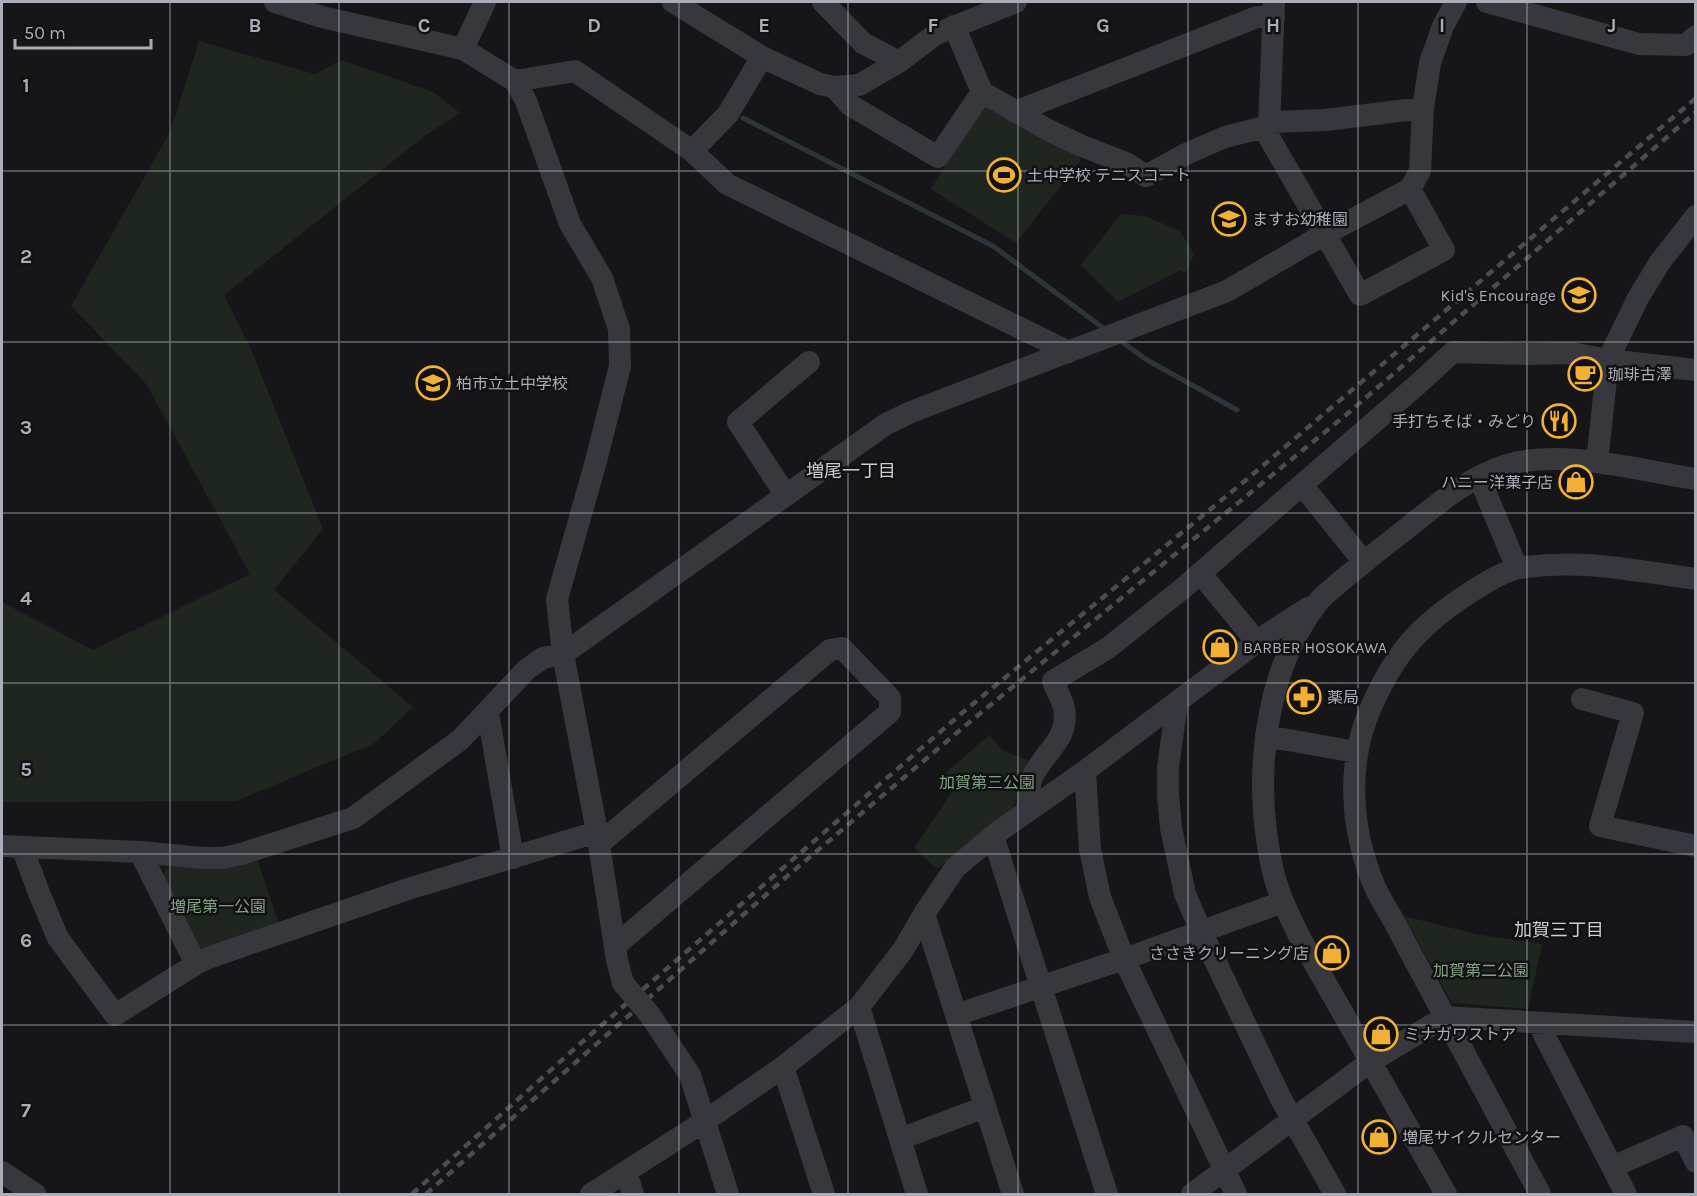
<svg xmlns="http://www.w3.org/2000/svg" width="1697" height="1196" font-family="Karla,'Noto Sans JP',sans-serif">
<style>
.green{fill:#1e261f}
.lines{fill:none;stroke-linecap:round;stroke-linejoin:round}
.stream{stroke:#2c353c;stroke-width:5}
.minor{stroke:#37383d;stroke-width:22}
.rail{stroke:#4a4c52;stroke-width:4.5;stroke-dasharray:8 6;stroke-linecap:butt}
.minor-bridge{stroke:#37383d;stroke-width:22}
.grid{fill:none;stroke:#a8adb8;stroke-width:1.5;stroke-opacity:0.55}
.labels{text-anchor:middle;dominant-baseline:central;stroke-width:5;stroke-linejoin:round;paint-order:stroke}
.poi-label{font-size:16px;fill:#a8adb8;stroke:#111113;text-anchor:start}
.park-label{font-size:16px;fill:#7fa381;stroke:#111113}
.neighbourhood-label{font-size:18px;fill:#c9ccd4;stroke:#111113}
.grid-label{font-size:20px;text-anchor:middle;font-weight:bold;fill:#a8adb8;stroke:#111113;stroke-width:5;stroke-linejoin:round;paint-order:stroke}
</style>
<rect width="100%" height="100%" fill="#161618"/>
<path class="green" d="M 199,41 L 315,74 L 341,60 L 433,92 L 460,113 L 426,135 L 224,295 L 251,349 L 323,529 L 274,590 L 413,707 L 375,743 L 236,801 L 2,802 L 2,602 L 93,650 L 250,574 L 147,385 L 71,306 L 170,132 Z
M 984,103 L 1078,154 L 1080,161 L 1016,243 L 931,189 Z
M 1121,214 L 1145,216 L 1180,231 L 1194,254 L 1188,269 L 1183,273 L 1181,270 L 1118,302 L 1081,265 Z
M 989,735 L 1003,751 L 1028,760 L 1014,807 L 937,869 L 914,848 L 954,789 L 941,777 Z
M 257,859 L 280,926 L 203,952 L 196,950 L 161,878 L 170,865 Z
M 1404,916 L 1476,934 L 1542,944 L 1528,1009 L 1452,1003 Z"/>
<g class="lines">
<path class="stream" d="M 743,118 L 993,246 L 1106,330
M 1118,339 L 1147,360 L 1237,410"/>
<path class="minor" d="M 275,2 L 322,17 L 463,49 L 515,81 L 526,101 L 570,224 L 602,278 L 619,329 L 620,366 L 596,461 L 557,599 L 563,654 L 597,832 L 617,960 L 623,983
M 673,2 L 762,57 L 820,84 L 834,87 L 859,85 L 899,62 L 936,34 L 1016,2
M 823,2 L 863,43 L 899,62
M 1487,2 L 1639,44 L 1686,45 L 1696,36
M 954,26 L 982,92 L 1048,130 L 1082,146 L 1126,163 L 1146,176 L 1186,154 L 1225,137 L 1269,126 L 1274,2
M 463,49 L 485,2
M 515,81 L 575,71 L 692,151 L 728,114 L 762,57
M 834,87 L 850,105 L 938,157 L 982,92
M 1015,112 L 1257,17 L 1274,17
M 1269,122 L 1326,120 L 1423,108
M 1263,127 L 1360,295 L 1444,250 L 1410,189
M 692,151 L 727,184 L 1069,352
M 1597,462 L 1608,360 L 1638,298 L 1660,262 L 1696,216
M 1479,477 L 1517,568
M 1302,485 L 1364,562
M 785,494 L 738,422 L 809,362
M 1200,573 L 1257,642
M 1696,579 C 1634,571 1584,558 1520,568 C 1496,572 1447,607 1428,624 C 1402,647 1386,674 1372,705 C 1346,762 1350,827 1374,885 C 1380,899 1389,912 1396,925 C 1412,956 1429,986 1445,1017 L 1696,1032
M 1582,699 L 1633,713 L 1600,826 L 1696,846
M 1177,703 L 1168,767 L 1168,795 L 1171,828 L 1185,894 L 1201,931 L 1281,1099 L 1335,1194
M 488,713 L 513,858
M 1266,736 L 1356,752
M 1085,771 L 1090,849 L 1100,897 L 1124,959 L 1236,1194
M 1027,811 C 1028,800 1028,788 1032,778 C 1043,752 1070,740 1064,708 C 1062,699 1056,690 1053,681 L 1108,648 L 1182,589 L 1418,384 L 1453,352 L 1528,354 L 1572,353 L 1608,360 L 1696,370
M 993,836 L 1107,1194
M 599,844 L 830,650 L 842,648 L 890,698 L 890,712 L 615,946
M 2,846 L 140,852 L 203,858 L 223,858 L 241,854 L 353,818 L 460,740 L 527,669 L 543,658 L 563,654 L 886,424 L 911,412 L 1227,291 L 1323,235 L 1410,189 L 1420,171 L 1423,108 L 1430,63 L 1443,26 L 1456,2
M 22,847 L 39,893 L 58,938 L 115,1015 L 196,964 L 208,958 L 408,889 L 597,832
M 140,852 L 196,964
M 924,914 L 1013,1194
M 859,1007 L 917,1194
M 650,1015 L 690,1075 L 728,1194
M 956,1015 L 1124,959 L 1283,902
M 1538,1023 L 1626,1194
M 783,1067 L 824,1194
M 900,1139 L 985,1107
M 1612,1167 L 1683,1136 L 1696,1162
M 2,1172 L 35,1194
M 626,1172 L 633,1194
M 591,1194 L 705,1121 L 783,1067 L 859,1007 L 903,950 L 924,914 L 955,868 L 998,832 L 1085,771 L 1266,635 L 1308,608
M 1192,1194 L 1370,1062 L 1445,1017 L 1540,1194
M 1446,1194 L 1300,938 C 1289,915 1277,892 1272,867 C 1253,781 1263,673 1318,602 C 1324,594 1334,588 1341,581 C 1361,565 1381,548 1401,533 C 1434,507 1466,478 1507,465 C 1561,448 1641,471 1696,479"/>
<path class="rail" d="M 412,1194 L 581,1043 L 962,713 L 1246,480 L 1696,98
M 426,1194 L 785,878 L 972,720 L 1347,414 L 1696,112"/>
<path class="minor-bridge" d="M 623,983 L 650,1015"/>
</g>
<path class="grid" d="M 170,2 L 170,1194M 339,2 L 339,1194M 509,2 L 509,1194M 679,2 L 679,1194M 848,2 L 848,1194M 1018,2 L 1018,1194M 1188,2 L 1188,1194M 1358,2 L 1358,1194M 1527,2 L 1527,1194M 2,171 L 1696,171M 2,342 L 1696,342M 2,513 L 1696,513M 2,683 L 1696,683M 2,854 L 1696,854M 2,1025 L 1696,1025"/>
<defs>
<symbol id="stadium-ring" viewBox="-11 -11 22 22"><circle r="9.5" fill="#111113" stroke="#f2b134" stroke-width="1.5"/><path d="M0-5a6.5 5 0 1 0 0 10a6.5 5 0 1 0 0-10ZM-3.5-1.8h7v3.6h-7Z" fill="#f2b134"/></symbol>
<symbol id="school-ring" viewBox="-11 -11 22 22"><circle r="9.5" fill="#111113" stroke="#f2b134" stroke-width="1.5"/><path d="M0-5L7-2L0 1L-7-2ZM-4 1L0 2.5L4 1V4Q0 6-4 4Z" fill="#f2b134"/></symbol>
<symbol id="cafe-ring" viewBox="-11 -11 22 22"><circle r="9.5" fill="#111113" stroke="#f2b134" stroke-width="1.5"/><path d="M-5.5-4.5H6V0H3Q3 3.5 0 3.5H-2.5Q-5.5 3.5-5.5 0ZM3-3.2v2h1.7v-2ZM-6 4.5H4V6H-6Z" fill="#f2b134"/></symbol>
<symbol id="restaurant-ring" viewBox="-11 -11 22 22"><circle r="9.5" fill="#111113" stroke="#f2b134" stroke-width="1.5"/><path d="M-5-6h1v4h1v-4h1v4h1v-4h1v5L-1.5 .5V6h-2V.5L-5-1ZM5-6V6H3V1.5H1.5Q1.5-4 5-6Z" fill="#f2b134"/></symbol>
<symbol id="shop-ring" viewBox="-11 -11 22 22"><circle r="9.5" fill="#111113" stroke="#f2b134" stroke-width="1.5"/><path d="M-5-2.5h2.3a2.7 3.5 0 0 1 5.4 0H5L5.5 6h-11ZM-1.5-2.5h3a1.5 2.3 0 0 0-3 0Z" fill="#f2b134"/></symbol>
<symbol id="pharmacy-ring" viewBox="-11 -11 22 22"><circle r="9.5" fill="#111113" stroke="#f2b134" stroke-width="1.5"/><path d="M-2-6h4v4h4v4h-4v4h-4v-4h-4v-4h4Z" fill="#f2b134"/></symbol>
</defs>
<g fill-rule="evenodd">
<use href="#stadium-ring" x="985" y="156" width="38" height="38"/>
<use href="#school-ring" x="1210" y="200" width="38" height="38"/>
<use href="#school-ring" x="1560" y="276" width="38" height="38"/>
<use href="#cafe-ring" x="1566" y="355" width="38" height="38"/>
<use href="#school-ring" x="414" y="364" width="38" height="38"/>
<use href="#restaurant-ring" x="1540" y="402" width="38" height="38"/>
<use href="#shop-ring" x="1557" y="463" width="38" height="38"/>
<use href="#shop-ring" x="1201" y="628" width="38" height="38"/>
<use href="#pharmacy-ring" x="1285" y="678" width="38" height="38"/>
<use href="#shop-ring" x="1313" y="934" width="38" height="38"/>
<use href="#shop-ring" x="1362" y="1015" width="38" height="38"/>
<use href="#shop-ring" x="1360" y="1118" width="38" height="38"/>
</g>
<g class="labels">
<g class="poi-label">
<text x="1027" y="175">土中学校 テニスコート</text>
<text x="1252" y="219">ますお幼稚園</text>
<text x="1556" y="295" text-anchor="end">Kid's Encourage</text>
<text x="1608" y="374">珈琲古澤</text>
<text x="456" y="383">柏市立土中学校</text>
<text x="1536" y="421" text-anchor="end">手打ちそば・みどり</text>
<text x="1553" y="482" text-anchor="end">ハニー洋菓子店</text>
<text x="1243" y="647">BARBER HOSOKAWA</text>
<text x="1327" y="697">薬局</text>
<text x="1309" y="953" text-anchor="end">ささきクリーニング店</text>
<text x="1404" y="1034">ミナガワストア</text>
<text x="1402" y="1137">増尾サイクルセンター</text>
</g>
<g class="park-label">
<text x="987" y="782">加賀第三公園</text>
<text x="218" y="906">増尾第一公園</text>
<text x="1481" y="970">加賀第二公園</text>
</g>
<g class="neighbourhood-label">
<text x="851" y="471">増尾一丁目</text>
<text x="1559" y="930">加賀三丁目</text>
</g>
</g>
<g class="grid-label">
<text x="255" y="32">B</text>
<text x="424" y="32">C</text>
<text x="594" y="32">D</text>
<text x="764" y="32">E</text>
<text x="933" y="32">F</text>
<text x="1103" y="32">G</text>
<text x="1273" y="32">H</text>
<text x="1442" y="32">I</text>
<text x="1612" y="32">J</text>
<text x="26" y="92">1</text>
<text x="26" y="263">2</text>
<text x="26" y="434">3</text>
<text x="26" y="605">4</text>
<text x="26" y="776">5</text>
<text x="26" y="947">6</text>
<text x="26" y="1117">7</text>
</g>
<rect width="1697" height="1196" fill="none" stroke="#a8adb8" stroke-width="6"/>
<path d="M15 39v9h136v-9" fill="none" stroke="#a8adb8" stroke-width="3"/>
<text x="24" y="39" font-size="18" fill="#a8adb8" stroke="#111113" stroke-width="4.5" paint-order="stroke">50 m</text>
</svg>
